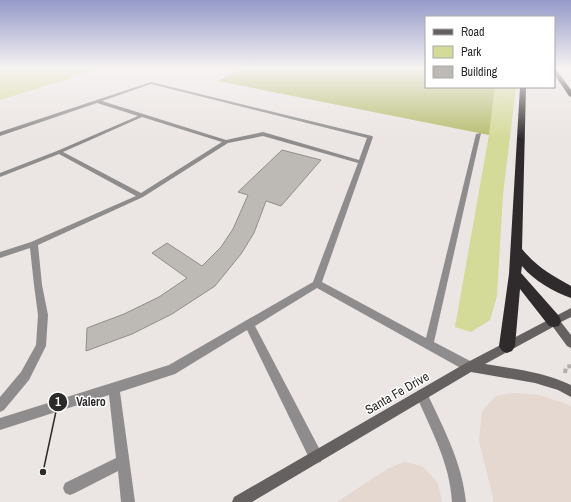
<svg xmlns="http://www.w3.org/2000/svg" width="571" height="502" font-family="'Archivo Narrow',sans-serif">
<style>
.built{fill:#e5d8d1}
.green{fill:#d4da97}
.forest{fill:#b6bd6d}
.building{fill:#bdbab5;stroke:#918e8a}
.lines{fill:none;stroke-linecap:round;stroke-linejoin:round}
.path{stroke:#b1adab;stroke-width:4;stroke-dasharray:4.5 3;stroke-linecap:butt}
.lane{fill:#8e8c8c;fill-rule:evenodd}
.street{fill:#8e8c8c;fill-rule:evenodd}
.secondary{fill:#656161;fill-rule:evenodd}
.highway{fill:#2f2a2b;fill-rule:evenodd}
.labels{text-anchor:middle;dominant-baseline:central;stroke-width:3;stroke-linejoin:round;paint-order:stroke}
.near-street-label{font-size:13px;fill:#2d2b2a;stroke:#fff}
.leader{fill:none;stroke:#2d2b2a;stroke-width:1.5}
.callout-dot{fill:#2d2b2a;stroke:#fff;stroke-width:1.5}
.mark-label{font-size:12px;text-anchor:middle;font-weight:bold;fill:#fff}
.callout-label{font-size:12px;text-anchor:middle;font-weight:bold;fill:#2d2b2a;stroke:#fff;stroke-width:3;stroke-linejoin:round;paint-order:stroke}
</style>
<rect width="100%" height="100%" fill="#ebe5e3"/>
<path class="built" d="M 515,393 L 539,395 L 567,404 L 571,407 L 571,502 L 493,502 L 493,497 L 479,441 L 482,411 L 496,396 Z
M 404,462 L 422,466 L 438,483 L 442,502 L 337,502 L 387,469 Z"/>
<path class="green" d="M 3,68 L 103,68 L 0,100 L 0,69 Z
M 495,87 L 516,87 L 503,194 L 497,296 L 490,320 L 471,332 L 455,327 L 489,135 Z"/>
<path class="forest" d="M 243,68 L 426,68 L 426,87 L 495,87 L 489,135 L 218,81 Z"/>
<path class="building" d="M 282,150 L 321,160 L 281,206 L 266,201 L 254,233 L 241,254 L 215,286 L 172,314 L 132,334 L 86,351 L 87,328 L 124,314 L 159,297 L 187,278 L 152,253 L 167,243 L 202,266 L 221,247 L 233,229 L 248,195 L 238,192 Z"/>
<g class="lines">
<path class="path" d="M 565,373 L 566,367 L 571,366"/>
<path class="lane" d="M 151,82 L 372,136 L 373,137 L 322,282 L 426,338 L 476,134 L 481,133 L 434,342 L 474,363 L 475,367 L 474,371 L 470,372 L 466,371 L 317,288 L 255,326 L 321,452 L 322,457 L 321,462 L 316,463 L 311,462 L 247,330 L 175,374 L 120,392 L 135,502 L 121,502 L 118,471 L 75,493 L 70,495 L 65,493 L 63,488 L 65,483 L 116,458 L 109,395 L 0,430 L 0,418 L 169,365 L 313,282 L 358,163 L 263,136 L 228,143 L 143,197 L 38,245 L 42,285 L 48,315 L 46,346 L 29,380 L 4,410 L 0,412 L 0,397 L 21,372 L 36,345 L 38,315 L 34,285 L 30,248 L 0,258 L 0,252 L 31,242 L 136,196 L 59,154 L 0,177 L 0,173 L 57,151 L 138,116 L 97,103 L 0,136 L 0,132 ZM 151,84 L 367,138 L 359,160 L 263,132 L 226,140 L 102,101 ZM 142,117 L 222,142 L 141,193 L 63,152 Z"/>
<path class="street" d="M 422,389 L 426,391 C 443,427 462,462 466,502 L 452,502 C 450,463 431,430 416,395 L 418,391 Z"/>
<path class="secondary" d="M 571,308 L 571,317 L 561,322 L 571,335 L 571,348 L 567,346 L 553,327 L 485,364 C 515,369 544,372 571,385 L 571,397 L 558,390 L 535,383 L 471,372 L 252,502 L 232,502 L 234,497 L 466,363 Z"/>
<path class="highway" d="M 554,68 L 556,69 L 571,90 L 571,97 L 569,96 L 554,74 Z
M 520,87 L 526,87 L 522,249 C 537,267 551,275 571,286 L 571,298 C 554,292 533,280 522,266 L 521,273 L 559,316 L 561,321 L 559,326 L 554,327 L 549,326 L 520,289 L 515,346 L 512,351 L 507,353 L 502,351 L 499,346 L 509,274 Z"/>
</g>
<linearGradient id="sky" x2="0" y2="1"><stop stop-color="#959aca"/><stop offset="0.49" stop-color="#f6f3f2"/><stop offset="1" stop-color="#f6f3f2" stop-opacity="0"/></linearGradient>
<rect width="571" height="139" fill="url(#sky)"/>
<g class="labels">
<g class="near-street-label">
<text transform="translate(397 393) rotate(-30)">Santa Fe Drive</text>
</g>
</g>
<path class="leader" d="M43 472L58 402"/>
<g class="callout-dot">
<circle cx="43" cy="472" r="4"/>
<circle cx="58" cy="402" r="10"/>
</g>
<g class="mark-label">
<text x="58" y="406">1</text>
</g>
<g class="callout-label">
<text x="91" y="406">Valero</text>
</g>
<rect x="425" y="16" width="130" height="72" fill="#ffffff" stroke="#abaaaa"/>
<rect x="433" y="29" width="20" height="6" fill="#656161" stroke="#abaaaa"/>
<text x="461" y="36" font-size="12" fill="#2d2b2a">Road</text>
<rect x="433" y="46" width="20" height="12" fill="#d4da97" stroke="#abaaaa"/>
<text x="461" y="56" font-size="12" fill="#2d2b2a">Park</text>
<rect x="433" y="66" width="20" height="12" fill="#bdbab5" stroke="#abaaaa"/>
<text x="461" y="76" font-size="12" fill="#2d2b2a">Building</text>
</svg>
